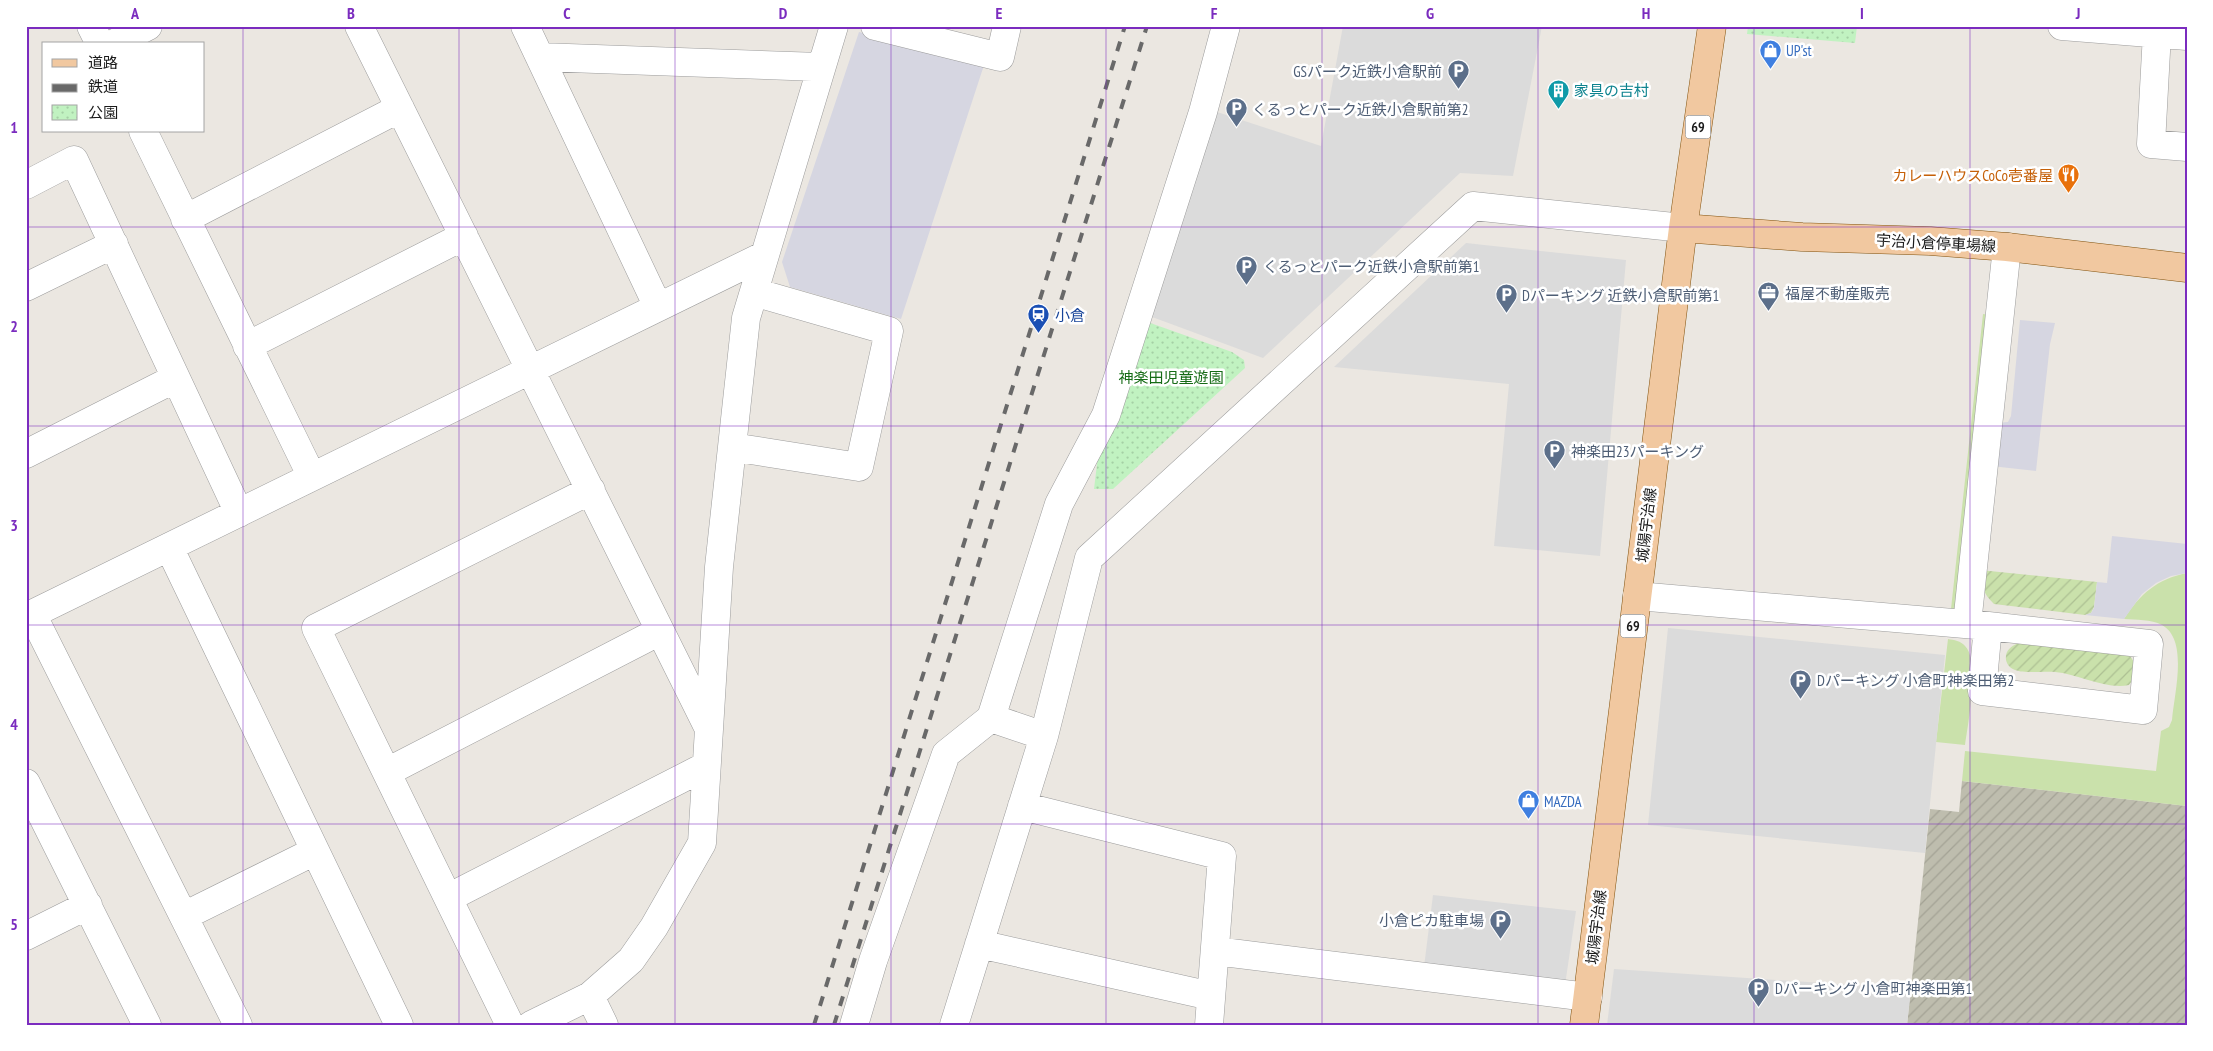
<svg xmlns="http://www.w3.org/2000/svg" width="2213" height="1051" font-family="'PT Sans Narrow','Noto Sans JP',sans-serif">
<style>
.construction{fill:url(#construction-furrows)}
.grass{fill:#cae1ab}
.park{fill:url(#park-dots)}
.garden{fill:url(#garden-furrows)}
.parking{fill:#dbdbdb}
.plaza{fill:#d6d6e1}
.lines{fill:none;stroke-linecap:round;stroke-linejoin:round}
.minor-casing{stroke:#9c9c9c;stroke-width:29}
.major-casing{stroke:#82530f;stroke-width:29}
.minor{stroke:#fff;stroke-width:28}
.major{stroke:#f1c8a0;stroke-width:28}
.rail{stroke:#696969;stroke-width:4;stroke-dasharray:10 10;stroke-linecap:butt}
.grid{fill:none;stroke:#7b2cbf;stroke-width:1;stroke-opacity:0.55}
.labels{text-anchor:middle;dominant-baseline:central;stroke-width:5;stroke-linejoin:round;paint-order:stroke}
.shield{fill:#fff;stroke:#5f5f5f;stroke-width:1}
.shield-label{font-size:14px;font-weight:bold;fill:#1b1b1b}
.shop-label{font-size:15px;fill:#366cbe;stroke:#fff;text-anchor:start}
.service-label{font-size:15px;fill:#4e5e75;stroke:#fff;text-anchor:start}
.culture-label{font-size:15px;fill:#0d838f;stroke:#fff;text-anchor:start}
.food-label{font-size:15px;fill:#c56008;stroke:#fff;text-anchor:end}
.street-label{font-size:15px;fill:#1b1b1b;stroke:#fff}
.transit-label{font-size:15px;fill:#164399;stroke:#fff;text-anchor:start}
.park-label{font-size:15px;fill:#166b16;stroke:#fff}
.neatline{fill:none;stroke:#7b2cbf;stroke-width:2}
.grid-label{font-size:16px;text-anchor:middle;font-weight:bold;fill:#7b2cbf}
</style>
<defs>
<pattern id="construction-furrows" width="10" height="10" patternUnits="userSpaceOnUse" patternTransform="scale(1.25)"><rect width="10" height="10" fill="#bebdae"/><path d="M-1 1l2-2M0 10L10 0M9 11l2-2" fill="none" stroke="#a3a295"/></pattern>
<pattern id="park-dots" width="8" height="8" patternUnits="userSpaceOnUse" patternTransform="scale(1.25)"><rect width="8" height="8" fill="#c1f2c1"/><path d="M2 2h.1M6 6h.1" fill="none" stroke="#a5cfa5" stroke-width="1.8" stroke-linecap="round"/></pattern>
<pattern id="garden-furrows" width="10" height="10" patternUnits="userSpaceOnUse" patternTransform="scale(1.25)"><rect width="10" height="10" fill="#cae1ab"/><path d="M-1 1l2-2M0 10L10 0M9 11l2-2" fill="none" stroke="#adc093"/></pattern>
</defs>
<rect width="100%" height="100%" fill="#ebe7e1"/>
<path class="construction" d="M 1962,781 L 2187,806 L 2187,1025 L 1907,1025 L 1930,809 L 1959,812 Z"/>
<path class="grass" d="M 1983,314 L 1989,315 L 1961,607 L 1951,609 Z
M 2187,573 L 2187,806 L 1962,781 L 1965,751 L 2156,771 L 2161,731 L 2169,727 L 2172,720 C 2174,694 2189,640 2162,625 C 2151,619 2136,620 2124,619 C 2140,594 2157,579 2187,573 Z
M 1948,639 C 1954,640 1961,641 1965,646 C 1980,660 1968,724 1965,745 L 1936,742 Z"/>
<path class="park" d="M 1748,26 L 1857,26 L 1855,43 L 1747,34 Z
M 1139,319 L 1232,352 L 1244,360 L 1245,368 L 1113,489 L 1094,489 L 1101,431 Z"/>
<path class="garden" d="M 1980,570 L 2097,582 L 2094,607 L 2091,613 L 2085,615 L 1994,604 C 1983,593 1980,585 1980,570 Z
M 2018,643 L 2125,652 C 2137,660 2139,674 2129,685 C 2106,690 2079,674 2055,672 C 2041,670 2010,678 2006,660 C 2005,651 2010,647 2018,643 Z"/>
<path class="parking" d="M 1343,26 L 1542,26 L 1513,176 L 1460,173 L 1263,358 L 1144,314 L 1211,110 L 1321,146 Z
M 1466,243 L 1626,260 L 1600,556 L 1494,546 L 1509,384 L 1334,367 Z
M 1668,628 L 1945,655 L 1925,853 L 1648,825 Z
M 1433,895 L 1576,911 L 1565,985 L 1424,967 Z
M 1614,969 L 1911,989 L 1907,1025 L 1607,1025 Z"/>
<path class="plaza" d="M 859,32 L 985,62 L 901,319 L 790,287 L 782,262 Z
M 2020,320 L 2055,323 L 2050,344 L 2036,471 L 1991,466 L 1996,423 L 2008,422 L 2011,416 Z
M 2112,536 L 2187,544 L 2187,573 L 2171,576 L 2156,583 L 2142,594 L 2124,619 L 2085,615 L 2091,613 L 2094,608 L 2097,582 L 2107,583 Z"/>
<g class="lines">
<defs>
<path id="minor" d="M 91,26 L 100,44
M 359,26 L 707,725
M 525,26 L 658,307
M 875,26 L 1000,57 L 1007,26
M 2062,26 L 2187,36
M 2157,33 L 2151,144 L 2187,147
M 113,44 L 148,26
M 540,57 L 820,67
M 143,131 L 312,477
M 26,185 L 74,160 L 239,513
M 185,219 L 400,108
M 26,287 L 114,244
M 247,346 L 464,236
M 732,447 L 859,467 L 889,331 L 754,292
M 26,454 L 174,379
M 169,547 L 399,1025
M 1637,596 L 1988,626 L 2149,644 L 2143,710 L 1982,691 L 1988,626
M 32,614 L 238,1025
M 26,617 L 765,255
M 1967,624 L 2007,247
M 1044,736 L 1089,558 L 1473,206 L 1683,228
M 387,772 L 660,631
M 26,783 L 147,1025
M 1022,806 L 1222,856 L 1209,1025
M 448,898 L 706,766
M 184,916 L 315,851
M 26,936 L 88,905
M 979,944 L 1211,996
M 1215,951 L 1588,997
M 590,996 L 604,1025
M 510,1025 L 316,628 L 591,490
M 531,1025 L 590,996 L 631,960 L 654,927 L 702,843 L 719,567 L 746,318 L 834,26
M 854,1025 L 873,961 L 946,754 L 991,718
M 954,1025 L 1044,736 L 991,718 L 1059,504 L 1106,415 L 1203,112 L 1226,26"/>
<path id="major" d="M 1683,228 L 1802,237 L 1930,241 L 2007,247 L 2187,268
M 1584,1025 L 1683,228 L 1712,26"/>
</defs>
<use href="#minor" class="minor-casing"/>
<use href="#major" class="major-casing"/>
<use href="#minor" class="minor"/>
<use href="#major" class="major"/>
<path class="rail" d="M 814,1025 L 1125,26
M 834,1025 L 1147,26"/>
</g>
<path class="grid" d="M 243,26 L 243,1025M 459,26 L 459,1025M 675,26 L 675,1025M 891,26 L 891,1025M 1106,26 L 1106,1025M 1322,26 L 1322,1025M 1538,26 L 1538,1025M 1754,26 L 1754,1025M 1970,26 L 1970,1025M 26,227 L 2187,227M 26,426 L 2187,426M 26,625 L 2187,625M 26,824 L 2187,824"/>
<defs>
<symbol id="shop-pin" viewBox="-11 -11 22 30"><path d="M0 17L-7.5 6A9.5 9.5 0 1 1 7.5 6Z" fill="#3f7fe0" stroke="#fff"/><path d="M-5-2.5h2.3a2.7 3.5 0 0 1 5.4 0H5L5.5 6h-11ZM-1.5-2.5h3a1.5 2.3 0 0 0-3 0Z" fill="#fff"/></symbol>
<symbol id="parking-pin" viewBox="-11 -11 22 30"><path d="M0 17L-7.5 6A9.5 9.5 0 1 1 7.5 6Z" fill="#5c6f8a" stroke="#fff"/><path d="M-3.5-5.5H1a3.5 3.5 0 0 1 0 7H-1V5.5H-3.5ZM-1-3.4V-.6H.8a1.4 1.4 0 0 0 0-2.8Z" fill="#fff"/></symbol>
<symbol id="building-pin" viewBox="-11 -11 22 30"><path d="M0 17L-7.5 6A9.5 9.5 0 1 1 7.5 6Z" fill="#0f9aa8" stroke="#fff"/><path d="M-4-6H4V6H1V3H-1V6H-4ZM-2.5-4.3h1.7v1.8h-1.7ZM.8-4.3h1.7v1.8H.8ZM-2.5-1h1.7V.8h-1.7ZM.8-1h1.7V.8H.8Z" fill="#fff"/></symbol>
<symbol id="restaurant-pin" viewBox="-11 -11 22 30"><path d="M0 17L-7.5 6A9.5 9.5 0 1 1 7.5 6Z" fill="#e8710a" stroke="#fff"/><path d="M-5-6h1v4h1v-4h1v4h1v-4h1v5L-1.5 .5V6h-2V.5L-5-1ZM5-6V6H3V1.5H1.5Q1.5-4 5-6Z" fill="#fff"/></symbol>
<symbol id="office-pin" viewBox="-11 -11 22 30"><path d="M0 17L-7.5 6A9.5 9.5 0 1 1 7.5 6Z" fill="#5c6f8a" stroke="#fff"/><path d="M-6-3h4V-5.5h4V-3h4V5H-6ZM-1-4.5V-3h2v-1.5ZM-6 0V1H6V0Z" fill="#fff"/></symbol>
<symbol id="station-pin" viewBox="-11 -11 22 30"><path d="M0 17L-7.5 6A9.5 9.5 0 1 1 7.5 6Z" fill="#1a4fb4" stroke="#fff"/><path d="M-3-6H3Q5-6 5-4V2Q5 4 3 4L4.5 6H3L1.5 4h-3L-3 6H-4.5L-3 4Q-5 4-5 2V-4Q-5-6-3-6ZM-3.5-4v3h7v-3ZM-3.5 1v1.5H-2V1ZM2 1v1.5H3.5V1Z" fill="#fff"/></symbol>
</defs>
<g fill-rule="evenodd">
<use href="#shop-pin" x="1758" y="38" width="25" height="34"/>
<use href="#parking-pin" x="1446" y="58" width="25" height="34"/>
<use href="#building-pin" x="1546" y="78" width="25" height="34"/>
<use href="#parking-pin" x="1224" y="96" width="25" height="34"/>
<use href="#restaurant-pin" x="2056" y="162" width="25" height="34"/>
<use href="#parking-pin" x="1234" y="254" width="25" height="34"/>
<use href="#office-pin" x="1756" y="280" width="25" height="34"/>
<use href="#parking-pin" x="1494" y="282" width="25" height="34"/>
<use href="#station-pin" x="1026" y="302" width="25" height="34"/>
<use href="#parking-pin" x="1542" y="438" width="25" height="34"/>
<use href="#parking-pin" x="1788" y="668" width="25" height="34"/>
<use href="#shop-pin" x="1516" y="788" width="25" height="34"/>
<use href="#parking-pin" x="1488" y="908" width="25" height="34"/>
<use href="#parking-pin" x="1746" y="976" width="25" height="34"/>
</g>
<g class="labels">
<g class="shield">
<rect x="1685.5" y="115.5" width="25" height="23" rx="4"/>
<rect x="1620.5" y="614.5" width="25" height="23" rx="4"/>
</g>
<g class="shield-label">
<text x="1698" y="127">69</text>
<text x="1633" y="626">69</text>
</g>
<g class="shop-label">
<text x="1786" y="50">UP'st</text>
<text x="1544" y="801">MAZDA</text>
</g>
<g class="service-label">
<text x="1442" y="71" text-anchor="end">GSパーク近鉄小倉駅前</text>
<text x="1252" y="109">くるっとパーク近鉄小倉駅前第2</text>
<text x="1263" y="266">くるっとパーク近鉄小倉駅前第1</text>
<text x="1785" y="293">福屋不動産販売</text>
<text x="1522" y="295">Dパーキング 近鉄小倉駅前第1</text>
<text x="1571" y="451">神楽田23パーキング</text>
<text x="1817" y="680">Dパーキング 小倉町神楽田第2</text>
<text x="1484" y="920" text-anchor="end">小倉ピカ駐車場</text>
<text x="1775" y="988">Dパーキング 小倉町神楽田第1</text>
</g>
<g class="culture-label">
<text x="1574" y="90">家具の吉村</text>
</g>
<g class="food-label">
<text x="2053" y="175">カレーハウスCoCo壱番屋</text>
</g>
<g class="street-label">
<text transform="translate(1936 243) rotate(3)">宇治小倉停車場線</text>
<text transform="translate(1646 525) rotate(-83)">城陽宇治線</text>
<text transform="translate(1596 927) rotate(-83)">城陽宇治線</text>
</g>
<g class="transit-label">
<text x="1055" y="315">小倉</text>
</g>
<g class="park-label">
<text x="1171" y="377">神楽田児童遊園</text>
</g>
</g>
<rect width="2213" height="1051" fill="none" stroke="#ffffff" stroke-width="55"/>
<rect x="42" y="42" width="162" height="90" fill="#ffffff" stroke="#a4a4a4"/>
<rect x="52" y="59" width="25" height="8" fill="#f1c8a0" stroke="#a4a4a4"/>
<text x="88" y="68" font-size="15" fill="#1b1b1b">道路</text>
<rect x="52" y="84" width="25" height="8" fill="#696969" stroke="#a4a4a4"/>
<text x="88" y="92" font-size="15" fill="#1b1b1b">鉄道</text>
<rect x="52" y="105" width="25" height="15" fill="url(#park-dots)" stroke="#a4a4a4"/>
<text x="88" y="118" font-size="15" fill="#1b1b1b">公園</text>
<rect x="28" y="28" width="2158" height="996" class="neatline"/>
<g class="grid-label">
<text x="135" y="19">A</text>
<text x="351" y="19">B</text>
<text x="567" y="19">C</text>
<text x="783" y="19">D</text>
<text x="999" y="19">E</text>
<text x="1214" y="19">F</text>
<text x="1430" y="19">G</text>
<text x="1646" y="19">H</text>
<text x="1862" y="19">I</text>
<text x="2078" y="19">J</text>
<text x="14" y="133">1</text>
<text x="14" y="332">2</text>
<text x="14" y="531">3</text>
<text x="14" y="730">4</text>
<text x="14" y="930">5</text>
</g>
</svg>
